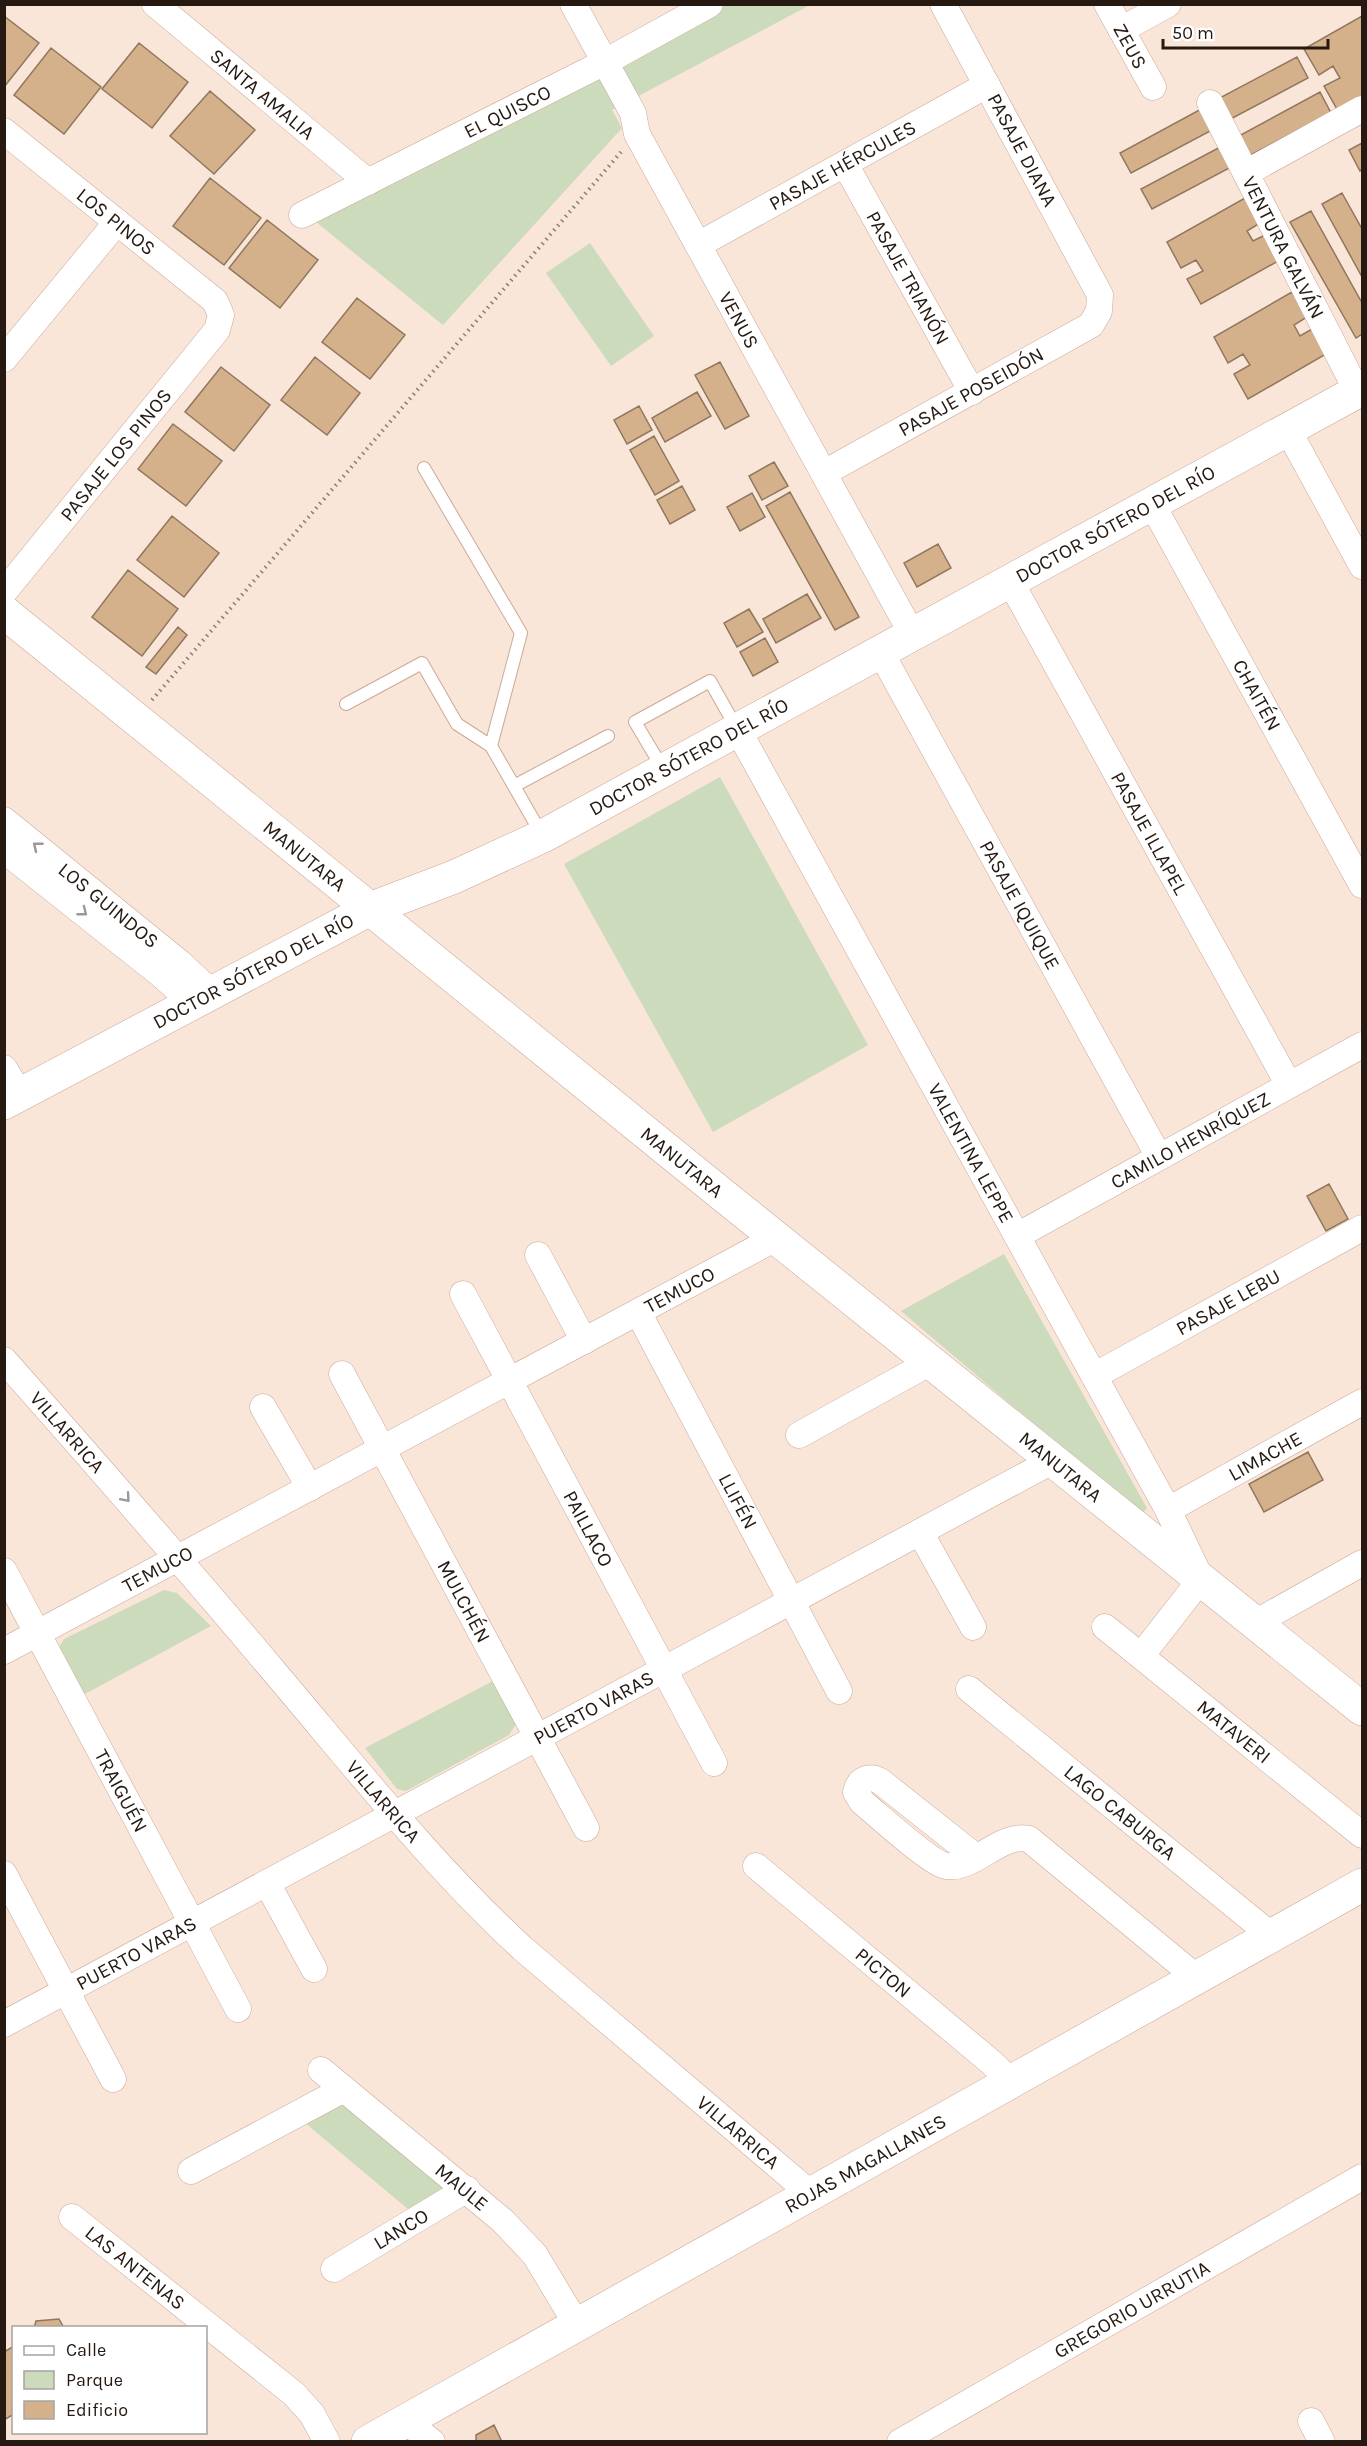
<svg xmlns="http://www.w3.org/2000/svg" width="1367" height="2446" font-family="Karla,sans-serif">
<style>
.green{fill:#cbdbbb}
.building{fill:#d4b18b;stroke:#8f775e;stroke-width:1.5}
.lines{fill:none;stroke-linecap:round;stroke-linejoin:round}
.lane-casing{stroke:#caa996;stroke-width:14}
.street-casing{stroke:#caa996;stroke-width:27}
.secondary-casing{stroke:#caa996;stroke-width:34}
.path{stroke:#8e7d74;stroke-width:4;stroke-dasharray:1.5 4.5;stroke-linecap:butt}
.lane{stroke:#fff;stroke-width:12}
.street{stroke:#fff;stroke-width:26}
.secondary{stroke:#fff;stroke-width:33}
.oneway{stroke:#9d9894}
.labels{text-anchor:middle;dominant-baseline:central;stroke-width:4.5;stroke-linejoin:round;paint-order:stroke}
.street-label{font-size:20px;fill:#251912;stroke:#fff}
</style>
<rect width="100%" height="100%" fill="#fae5d9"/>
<path class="green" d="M 719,5 L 810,5 L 612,110 L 622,128 L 443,325 L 316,222 Z
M 590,243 L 654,336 L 611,366 L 546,273 Z
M 720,777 L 868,1045 L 713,1132 L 564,864 Z
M 1004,1254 L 1147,1508 L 1141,1515 L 901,1311 Z
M 164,1590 L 177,1593 L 211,1626 L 83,1695 L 58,1649 L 64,1639 Z
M 493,1681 L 516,1724 L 509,1735 L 406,1791 L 397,1789 L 365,1748 Z
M 341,2099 L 447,2188 L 409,2210 L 304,2122 Z"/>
<path class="building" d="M 4,16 L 39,43 L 4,87 Z
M 1362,16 L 1362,97 L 1338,111 L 1324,86 L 1340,78 L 1333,66 L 1319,75 L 1304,49 Z
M 139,43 L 188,82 L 152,128 L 102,89 Z
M 51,48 L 101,87 L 64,134 L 14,95 Z
M 1297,57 L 1308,78 L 1225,122 L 1214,101 Z
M 210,91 L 255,130 L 214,174 L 170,136 Z
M 1320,92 L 1331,113 L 1247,157 L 1237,137 Z
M 1203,108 L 1214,129 L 1131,173 L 1120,153 Z
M 1362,143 L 1362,169 L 1360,171 L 1349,150 Z
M 1224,145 L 1235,165 L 1152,209 L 1141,189 Z
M 210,178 L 261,218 L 224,265 L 173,226 Z
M 1342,193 L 1362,229 L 1362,277 L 1322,204 Z
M 1245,198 L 1260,223 L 1247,231 L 1253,241 L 1265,235 L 1280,260 L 1201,304 L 1187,279 L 1203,271 L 1196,260 L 1181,268 L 1167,242 Z
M 1311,211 L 1362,303 L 1362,334 L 1356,338 L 1290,222 Z
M 267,220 L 318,260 L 280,308 L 229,268 Z
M 1292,292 L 1307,317 L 1294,325 L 1300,336 L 1312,329 L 1326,354 L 1248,399 L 1234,374 L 1250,365 L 1243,354 L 1228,363 L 1214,337 Z
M 357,298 L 405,335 L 370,379 L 322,342 Z
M 315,357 L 360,393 L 327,435 L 281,400 Z
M 720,362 L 749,416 L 725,429 L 695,375 Z
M 221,367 L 270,405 L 234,451 L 185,412 Z
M 697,392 L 711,416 L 665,442 L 652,418 Z
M 639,406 L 652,430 L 627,444 L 614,420 Z
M 173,424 L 222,461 L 186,506 L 138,469 Z
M 654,436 L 679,481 L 655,495 L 630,450 Z
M 774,462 L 788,486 L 762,500 L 749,476 Z
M 682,486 L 695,510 L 670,524 L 657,500 Z
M 790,492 L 859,617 L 835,630 L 766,506 Z
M 752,493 L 765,517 L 740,531 L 727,507 Z
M 172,516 L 219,553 L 184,597 L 137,560 Z
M 938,544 L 951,568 L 917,587 L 904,563 Z
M 128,570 L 178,609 L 142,656 L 92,617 Z
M 807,594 L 821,618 L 776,643 L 763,619 Z
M 749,609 L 763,632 L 737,647 L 724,623 Z
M 178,627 L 187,635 L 156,674 L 146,667 Z
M 765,638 L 778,662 L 753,676 L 740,652 Z
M 1329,1184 L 1348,1219 L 1326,1231 L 1307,1196 Z
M 1308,1452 L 1323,1480 L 1264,1512 L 1249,1484 Z
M 59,2319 L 64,2328 L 34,2328 L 36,2321 Z
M 14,2346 L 14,2414 L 4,2420 L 4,2352 Z
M 494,2425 L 502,2442 L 476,2442 L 476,2435 Z"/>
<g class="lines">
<defs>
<path id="lane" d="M 424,468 L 521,633 L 491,746 L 542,835
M 346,704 L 422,663 L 457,724 L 491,746
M 663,769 L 635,722 L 710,681 L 737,729
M 514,786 L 608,736"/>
<g id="street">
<path id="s1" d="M 155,4 L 368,182"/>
<path id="s2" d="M 573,4 L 633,113 L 637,134 L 912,634"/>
<path id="s3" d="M 1107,4 L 1153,87"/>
<path d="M 1121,30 L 1168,4"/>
<path id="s4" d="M 1210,103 L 1357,391"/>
<path id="s5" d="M 4,131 L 215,301 L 221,315 L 217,330 L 4,592"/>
<path id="s6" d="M 845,164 L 972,392"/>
<path d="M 1246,173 L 1362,109"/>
<path id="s7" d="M 302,215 L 605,62 L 710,4"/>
<path id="s8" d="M 698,245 L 987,85"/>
<path d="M 4,359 L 117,222"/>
<path d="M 1288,430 L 1362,566"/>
<path id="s9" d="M 824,473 L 1091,325 L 1099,311 L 1100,295 L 943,4"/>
<path id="s10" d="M 1152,504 L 1362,885"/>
<path id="s11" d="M 1010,581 L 1289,1085"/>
<path id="s12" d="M 880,651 L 1159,1157"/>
<path id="s13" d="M 738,730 L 1168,1510 L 1201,1579 L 1141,1656"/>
<path id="s14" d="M 4,820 L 180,963 L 212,993"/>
<path d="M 4,850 L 159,973 L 193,1003"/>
<path d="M 4,1068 L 20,1095"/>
<path id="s15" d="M 1017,1236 L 1362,1045"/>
<path d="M 538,1255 L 584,1341"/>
<path id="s16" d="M 463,1294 L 714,1763"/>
<path id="s17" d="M 638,1312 L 839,1691"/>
<path id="s18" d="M 4,1360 C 96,1464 188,1569 277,1675 C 356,1768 432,1865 522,1948 L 811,2194"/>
<path id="s19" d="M 342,1374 L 586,1828"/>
<path id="s20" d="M 1094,1376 L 1362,1228"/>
<path d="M 263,1407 L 310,1488"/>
<path d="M 799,1435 L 931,1362"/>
<path id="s21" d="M 1168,1510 L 1362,1402"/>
<path d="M 920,1532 L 973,1627"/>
<path id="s22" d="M 4,1571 L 238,2009"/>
<path d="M 1255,1623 L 1362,1563"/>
<path id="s23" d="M 1105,1627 L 1362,1835"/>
<path id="s24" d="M 4,1651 L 776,1238"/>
<path id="s25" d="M 969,1689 L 1272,1936"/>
<path d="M 976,1857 L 880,1781 C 869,1775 859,1779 856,1792 L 862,1802 C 878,1815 927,1860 943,1865 C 972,1874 998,1832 1029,1839 L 1197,1978"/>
<path id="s26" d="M 756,1866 L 992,2063 L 1011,2082"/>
<path d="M 4,1874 L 113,2079"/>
<path d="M 267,1883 L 314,1969"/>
<path id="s27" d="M 4,2024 L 1054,1460"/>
<path id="s28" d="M 321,2070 L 503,2221 L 535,2255 L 577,2325"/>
<path d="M 191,2171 L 344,2089"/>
<path id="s29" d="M 72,2217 L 294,2394 L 312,2414 L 327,2442"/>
<path id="s30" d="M 334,2269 L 467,2189"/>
<path d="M 406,2421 L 432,2442"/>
<path d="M 1311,2421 L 1322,2442"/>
<path id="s31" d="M 900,2442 L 1362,2177"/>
</g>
<g id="secondary">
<path id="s32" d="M 4,612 L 724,1196 L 1362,1709"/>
<path id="s33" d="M 4,1103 L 370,909 L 454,877 L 543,836 L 1362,389"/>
<path id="s34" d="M 368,2442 L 1362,1885"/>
</g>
</defs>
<use href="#lane" class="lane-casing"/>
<use href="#street" class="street-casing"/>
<use href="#secondary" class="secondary-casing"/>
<path class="path" d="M 152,700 L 621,152"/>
<use href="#lane" class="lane"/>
<use href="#street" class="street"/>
<use href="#secondary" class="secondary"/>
</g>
<defs><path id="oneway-chevron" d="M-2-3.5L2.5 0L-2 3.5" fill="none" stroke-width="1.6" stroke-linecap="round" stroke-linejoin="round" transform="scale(1.5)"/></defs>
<g class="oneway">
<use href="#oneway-chevron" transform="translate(37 846) rotate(-141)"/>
<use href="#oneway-chevron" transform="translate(83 912) rotate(38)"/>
<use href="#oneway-chevron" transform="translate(126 1498) rotate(49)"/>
</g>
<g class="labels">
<g class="street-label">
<text stroke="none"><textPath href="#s3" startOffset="48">ZEUS</textPath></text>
<text stroke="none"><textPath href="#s1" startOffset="140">SANTA AMALIA</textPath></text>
<text stroke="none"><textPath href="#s7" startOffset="230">EL QUISCO</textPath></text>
<text transform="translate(1022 150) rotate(62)">PASAJE DIANA</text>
<text stroke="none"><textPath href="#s8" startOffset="165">PASAJE HÉRCULES</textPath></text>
<text stroke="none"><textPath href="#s5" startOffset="144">LOS PINOS</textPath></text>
<text stroke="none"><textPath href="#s4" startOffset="162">VENTURA GALVÁN</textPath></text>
<text stroke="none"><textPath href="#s6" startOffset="130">PASAJE TRIANÓN</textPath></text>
<text stroke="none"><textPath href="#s2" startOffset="358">VENUS</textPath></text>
<text stroke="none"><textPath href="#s9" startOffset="168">PASAJE POSEIDÓN</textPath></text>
<text transform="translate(116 455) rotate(-51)">PASAJE LOS PINOS</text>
<text stroke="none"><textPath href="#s33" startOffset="1254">DOCTOR SÓTERO DEL RÍO</textPath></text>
<text stroke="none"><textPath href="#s10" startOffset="218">CHAITÉN</textPath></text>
<text stroke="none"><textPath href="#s33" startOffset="768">DOCTOR SÓTERO DEL RÍO</textPath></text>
<text stroke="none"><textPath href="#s11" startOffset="288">PASAJE ILLAPEL</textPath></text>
<text stroke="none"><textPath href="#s32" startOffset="387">MANUTARA</textPath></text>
<text stroke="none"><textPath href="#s12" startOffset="290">PASAJE IQUIQUE</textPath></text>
<text stroke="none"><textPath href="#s14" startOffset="135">LOS GUINDOS</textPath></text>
<text stroke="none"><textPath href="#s33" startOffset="282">DOCTOR SÓTERO DEL RÍO</textPath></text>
<text stroke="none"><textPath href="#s15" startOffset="198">CAMILO HENRÍQUEZ</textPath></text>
<text stroke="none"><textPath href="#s13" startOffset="483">VALENTINA LEPPE</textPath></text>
<text stroke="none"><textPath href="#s32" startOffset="873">MANUTARA</textPath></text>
<text stroke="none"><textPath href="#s24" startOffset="766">TEMUCO</textPath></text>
<text stroke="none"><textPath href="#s20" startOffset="153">PASAJE LEBU</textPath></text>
<text stroke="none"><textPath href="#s18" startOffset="96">VILLARRICA</textPath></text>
<text stroke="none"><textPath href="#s21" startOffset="111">LIMACHE</textPath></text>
<text stroke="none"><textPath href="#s32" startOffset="1359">MANUTARA</textPath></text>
<text stroke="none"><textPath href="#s17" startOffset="214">LLIFÉN</textPath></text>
<text stroke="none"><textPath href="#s16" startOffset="266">PAILLACO</textPath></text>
<text stroke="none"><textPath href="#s24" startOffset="174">TEMUCO</textPath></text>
<text stroke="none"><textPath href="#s19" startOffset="258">MULCHÉN</textPath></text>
<text stroke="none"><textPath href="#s27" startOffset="669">PUERTO VARAS</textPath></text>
<text stroke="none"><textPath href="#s23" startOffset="166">MATAVERI</textPath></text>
<text stroke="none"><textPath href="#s22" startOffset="249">TRAIGUÉN</textPath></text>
<text stroke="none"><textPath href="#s18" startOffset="582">VILLARRICA</textPath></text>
<text stroke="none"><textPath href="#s25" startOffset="195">LAGO CABURGA</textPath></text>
<text stroke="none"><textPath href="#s27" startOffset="150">PUERTO VARAS</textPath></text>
<text stroke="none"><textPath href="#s26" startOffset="166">PICTON</textPath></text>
<text stroke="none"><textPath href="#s18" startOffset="1068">VILLARRICA</textPath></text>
<text stroke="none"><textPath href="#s34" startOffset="570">ROJAS MAGALLANES</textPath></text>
<text stroke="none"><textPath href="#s28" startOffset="183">MAULE</textPath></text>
<text stroke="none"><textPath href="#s30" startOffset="78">LANCO</textPath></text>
<text stroke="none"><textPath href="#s29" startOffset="81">LAS ANTENAS</textPath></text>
<text stroke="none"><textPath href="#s31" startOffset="267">GREGORIO URRUTIA</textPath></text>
</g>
</g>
<rect width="1367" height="2446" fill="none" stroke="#251912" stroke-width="12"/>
<rect x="12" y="2326" width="195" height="108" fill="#ffffff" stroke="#a8a3a0" stroke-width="1.5"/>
<rect x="24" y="2346" width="30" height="9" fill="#ffffff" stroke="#a8a3a0" stroke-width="1.5"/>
<text x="66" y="2356" font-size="18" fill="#251912">Calle</text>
<rect x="24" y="2371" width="30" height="18" fill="#cbdbbb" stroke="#a8a3a0" stroke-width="1.5"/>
<text x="66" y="2386" font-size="18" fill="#251912">Parque</text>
<rect x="24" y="2401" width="30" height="18" fill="#d4b18b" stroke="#a8a3a0" stroke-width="1.5"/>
<text x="66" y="2416" font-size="18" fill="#251912">Edificio</text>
<path d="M1163 39v9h165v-9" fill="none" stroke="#251912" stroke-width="3"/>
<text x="1172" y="39" font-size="18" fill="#251912" stroke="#ffffff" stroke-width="4.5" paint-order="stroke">50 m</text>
</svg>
